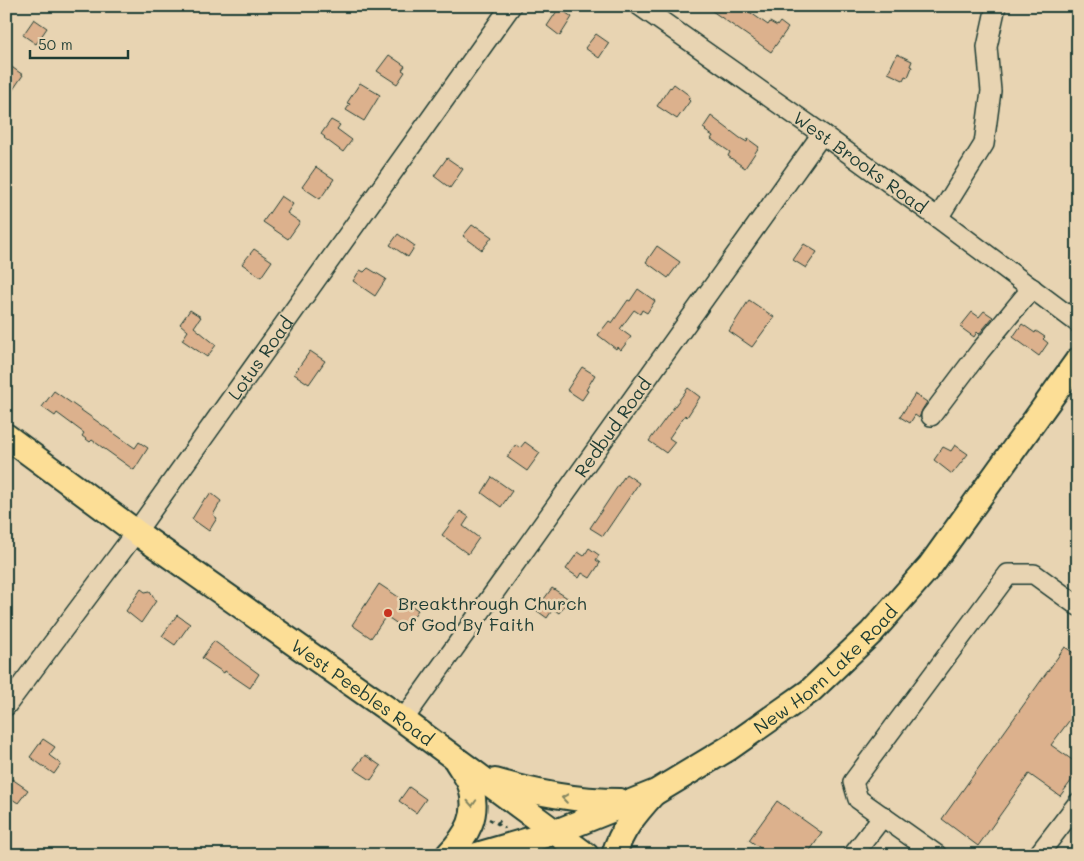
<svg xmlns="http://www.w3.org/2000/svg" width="1084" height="861" font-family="Mali,sans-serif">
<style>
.building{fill:#dcb18d;stroke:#1f3d34}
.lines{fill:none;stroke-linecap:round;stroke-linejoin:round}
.minor-casing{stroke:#1f3d34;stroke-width:22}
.major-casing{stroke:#1f3d34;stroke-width:28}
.path{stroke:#1f3d34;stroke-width:2.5;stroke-dasharray:4 4;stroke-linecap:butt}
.minor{stroke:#e8d4b2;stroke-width:19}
.major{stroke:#fcde96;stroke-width:24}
.oneway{stroke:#828560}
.poi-dot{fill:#c8321e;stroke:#e8d4b2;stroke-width:2}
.labels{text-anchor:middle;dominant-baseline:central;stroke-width:5;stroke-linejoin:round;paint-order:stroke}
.street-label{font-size:18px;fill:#1f3d34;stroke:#e8d4b2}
.poi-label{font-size:18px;fill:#1f3d34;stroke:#e8d4b2;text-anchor:start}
</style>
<rect width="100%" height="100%" fill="#e8d4b2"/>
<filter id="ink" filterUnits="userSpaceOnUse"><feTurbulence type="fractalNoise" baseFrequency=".02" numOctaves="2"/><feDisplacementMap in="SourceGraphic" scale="10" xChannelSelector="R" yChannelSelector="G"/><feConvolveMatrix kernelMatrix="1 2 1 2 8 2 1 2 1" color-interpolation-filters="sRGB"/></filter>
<g filter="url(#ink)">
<path class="building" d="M 705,6 L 741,6 L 768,25 L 770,22 L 777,26 L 780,22 L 788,28 L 771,52 Z
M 559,8 L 572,17 L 560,36 L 547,26 Z
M 34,19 L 47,28 L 36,44 L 23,35 Z
M 596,34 L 609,43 L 599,58 L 585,48 Z
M 897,54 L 912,61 L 910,66 L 912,67 L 908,77 L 905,76 L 903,80 L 888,73 Z
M 389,55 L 405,66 L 402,70 L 405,72 L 397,84 L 377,71 Z
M 6,63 L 23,75 L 6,100 Z
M 360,83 L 380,95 L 364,121 L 346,110 L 350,104 L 347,103 Z
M 674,84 L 690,96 L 688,99 L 690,101 L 677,119 L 657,106 L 670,87 L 671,88 Z
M 711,116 L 740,138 L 747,142 L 748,139 L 759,147 L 745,168 L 728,156 L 730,152 L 711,139 L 713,136 L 705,131 L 706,130 L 703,128 Z
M 331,120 L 340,125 L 337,129 L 352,140 L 343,152 L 324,138 L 325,137 L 321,134 Z
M 447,158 L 463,169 L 450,188 L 434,176 Z
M 316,167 L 334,179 L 320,199 L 302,187 Z
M 281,196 L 293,204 L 287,213 L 300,222 L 288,239 L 263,222 Z
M 472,225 L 475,227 L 476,226 L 492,237 L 482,250 L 463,236 Z
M 398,234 L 415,246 L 408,257 L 390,245 Z
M 804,244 L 817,252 L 806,268 L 793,260 Z
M 657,246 L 680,262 L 668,278 L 646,262 Z
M 254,249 L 272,261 L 261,277 L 242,264 Z
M 368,268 L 386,279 L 375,296 L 353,281 L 360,270 L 364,272 Z
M 638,289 L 655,301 L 647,313 L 642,310 L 640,314 L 634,310 L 620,329 L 631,337 L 621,350 L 617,347 L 616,349 L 598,335 L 609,321 L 612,323 L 628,300 L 630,301 Z
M 749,300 L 774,317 L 752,347 L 729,331 Z
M 190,310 L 201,317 L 194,327 L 216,345 L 207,357 L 182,340 L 188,331 L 180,324 Z
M 984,311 L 993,317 L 979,334 L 977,332 L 974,337 L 960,327 L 972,312 L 979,317 Z
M 1022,324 L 1035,333 L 1036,331 L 1045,337 L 1043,339 L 1048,343 L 1039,356 L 1013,337 Z
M 310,351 L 325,361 L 309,384 L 294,374 Z
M 582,367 L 595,375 L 586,390 L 588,391 L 582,400 L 567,390 Z
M 688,388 L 700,397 L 687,417 L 685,415 L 669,438 L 675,442 L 666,453 L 649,441 Z
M 54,391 L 135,448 L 139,442 L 148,448 L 134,470 L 92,440 L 90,442 L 82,436 L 84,433 L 57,413 L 55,416 L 42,407 Z
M 915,394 L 927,402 L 922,410 L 919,418 L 915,415 L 910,423 L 900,417 Z
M 525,442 L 540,453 L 527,471 L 507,457 L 516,445 L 520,448 Z
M 955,445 L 968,454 L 952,474 L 934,460 L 943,447 L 951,451 Z
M 626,474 L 639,483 L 603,536 L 590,528 Z
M 492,477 L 512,491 L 501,507 L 482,493 Z
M 211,493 L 221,501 L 213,515 L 217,518 L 209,531 L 192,519 L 205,498 L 207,499 Z
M 460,511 L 469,517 L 463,526 L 479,538 L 468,554 L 442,535 Z
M 589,548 L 599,555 L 596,560 L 600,563 L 590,578 L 582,573 L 579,578 L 566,569 L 578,552 L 584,556 Z
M 379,584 L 418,610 L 405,629 L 386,616 L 371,638 L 352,625 Z
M 552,588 L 569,599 L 559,613 L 553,609 L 547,618 L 536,610 Z
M 141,589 L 145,592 L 150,591 L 156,601 L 141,623 L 126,611 Z
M 177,615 L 190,624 L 175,645 L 162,636 Z
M 214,641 L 259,674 L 250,688 L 225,671 L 224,673 L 202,658 Z
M 1065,647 L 1078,656 L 1078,709 L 1051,745 L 1078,764 L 1078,772 L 1060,796 L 1029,774 L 978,846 L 942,819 Z
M 43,739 L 55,747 L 49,755 L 50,756 L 61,764 L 54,774 L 30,757 Z
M 365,755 L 381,766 L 371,780 L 354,769 Z
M 12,779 L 28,790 L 18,803 L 6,795 L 6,787 Z
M 409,787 L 426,799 L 416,813 L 399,801 Z
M 777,801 L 822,833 L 807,855 L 770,855 L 749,840 Z"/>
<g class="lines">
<defs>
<g id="minor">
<path id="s1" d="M 640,6 L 822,134 L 938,218 L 1078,323"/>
<path d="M 938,218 L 984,144 L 991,91 L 987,47 L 996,6"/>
<path d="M 931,416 L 980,351 L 1032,288"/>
<path id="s2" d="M 6,706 L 136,532 L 511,6"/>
<path id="s3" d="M 403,720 L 822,134"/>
<path d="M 853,855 L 883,816"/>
<path d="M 937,855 L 858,799 L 853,782 L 1008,574 L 1034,574 L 1078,606"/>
<path d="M 1038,855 L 1078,803"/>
</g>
<g id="major">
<path id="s4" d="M 6,436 L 136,532 L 403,720 L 586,855"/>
<path d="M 495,781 C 537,793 576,801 620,801"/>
<path d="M 448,855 C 468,834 479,816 471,787 C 469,779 462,770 457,762"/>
<path id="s5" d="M 477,855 L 556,832 L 656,792 L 729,748 L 810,691 L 871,633 L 930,566 L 1078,360"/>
<path d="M 614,855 C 621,830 636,813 653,794"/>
</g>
</defs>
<use href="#minor" class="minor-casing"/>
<use href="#major" class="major-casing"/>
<path class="path" d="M 489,819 L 505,828
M 497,823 L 502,820"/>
<use href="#minor" class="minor"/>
<use href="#major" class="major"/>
</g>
<defs><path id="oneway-chevron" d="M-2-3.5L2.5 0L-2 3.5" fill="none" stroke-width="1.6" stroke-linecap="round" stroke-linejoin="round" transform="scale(1.25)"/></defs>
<g class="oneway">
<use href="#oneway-chevron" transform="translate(565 798) rotate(-172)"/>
<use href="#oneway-chevron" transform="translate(472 803) rotate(87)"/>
</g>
</g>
<circle class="poi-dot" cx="388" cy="613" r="5"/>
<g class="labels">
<g class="street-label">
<text stroke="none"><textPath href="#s1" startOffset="270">West Brooks Road</textPath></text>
<text stroke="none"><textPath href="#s2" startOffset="431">Lotus Road</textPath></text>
<text stroke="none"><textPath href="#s3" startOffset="360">Redbud Road</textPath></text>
<text stroke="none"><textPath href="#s5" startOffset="400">New Horn Lake Road</textPath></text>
<text stroke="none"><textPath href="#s4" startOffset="439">West Peebles Road</textPath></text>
</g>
<g class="poi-label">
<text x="398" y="603">Breakthrough Church<tspan x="398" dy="21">of God By Faith</tspan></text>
</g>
</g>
<rect width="1084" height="861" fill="none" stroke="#e8d4b2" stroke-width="25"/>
<rect x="12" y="12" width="1059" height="836" fill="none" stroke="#1f3d34" stroke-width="2" filter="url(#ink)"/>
<path d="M30 50v8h98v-8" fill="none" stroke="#1f3d34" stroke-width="2.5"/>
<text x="38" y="50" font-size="15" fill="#1f3d34" stroke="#e8d4b2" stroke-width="4" paint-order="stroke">50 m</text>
</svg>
